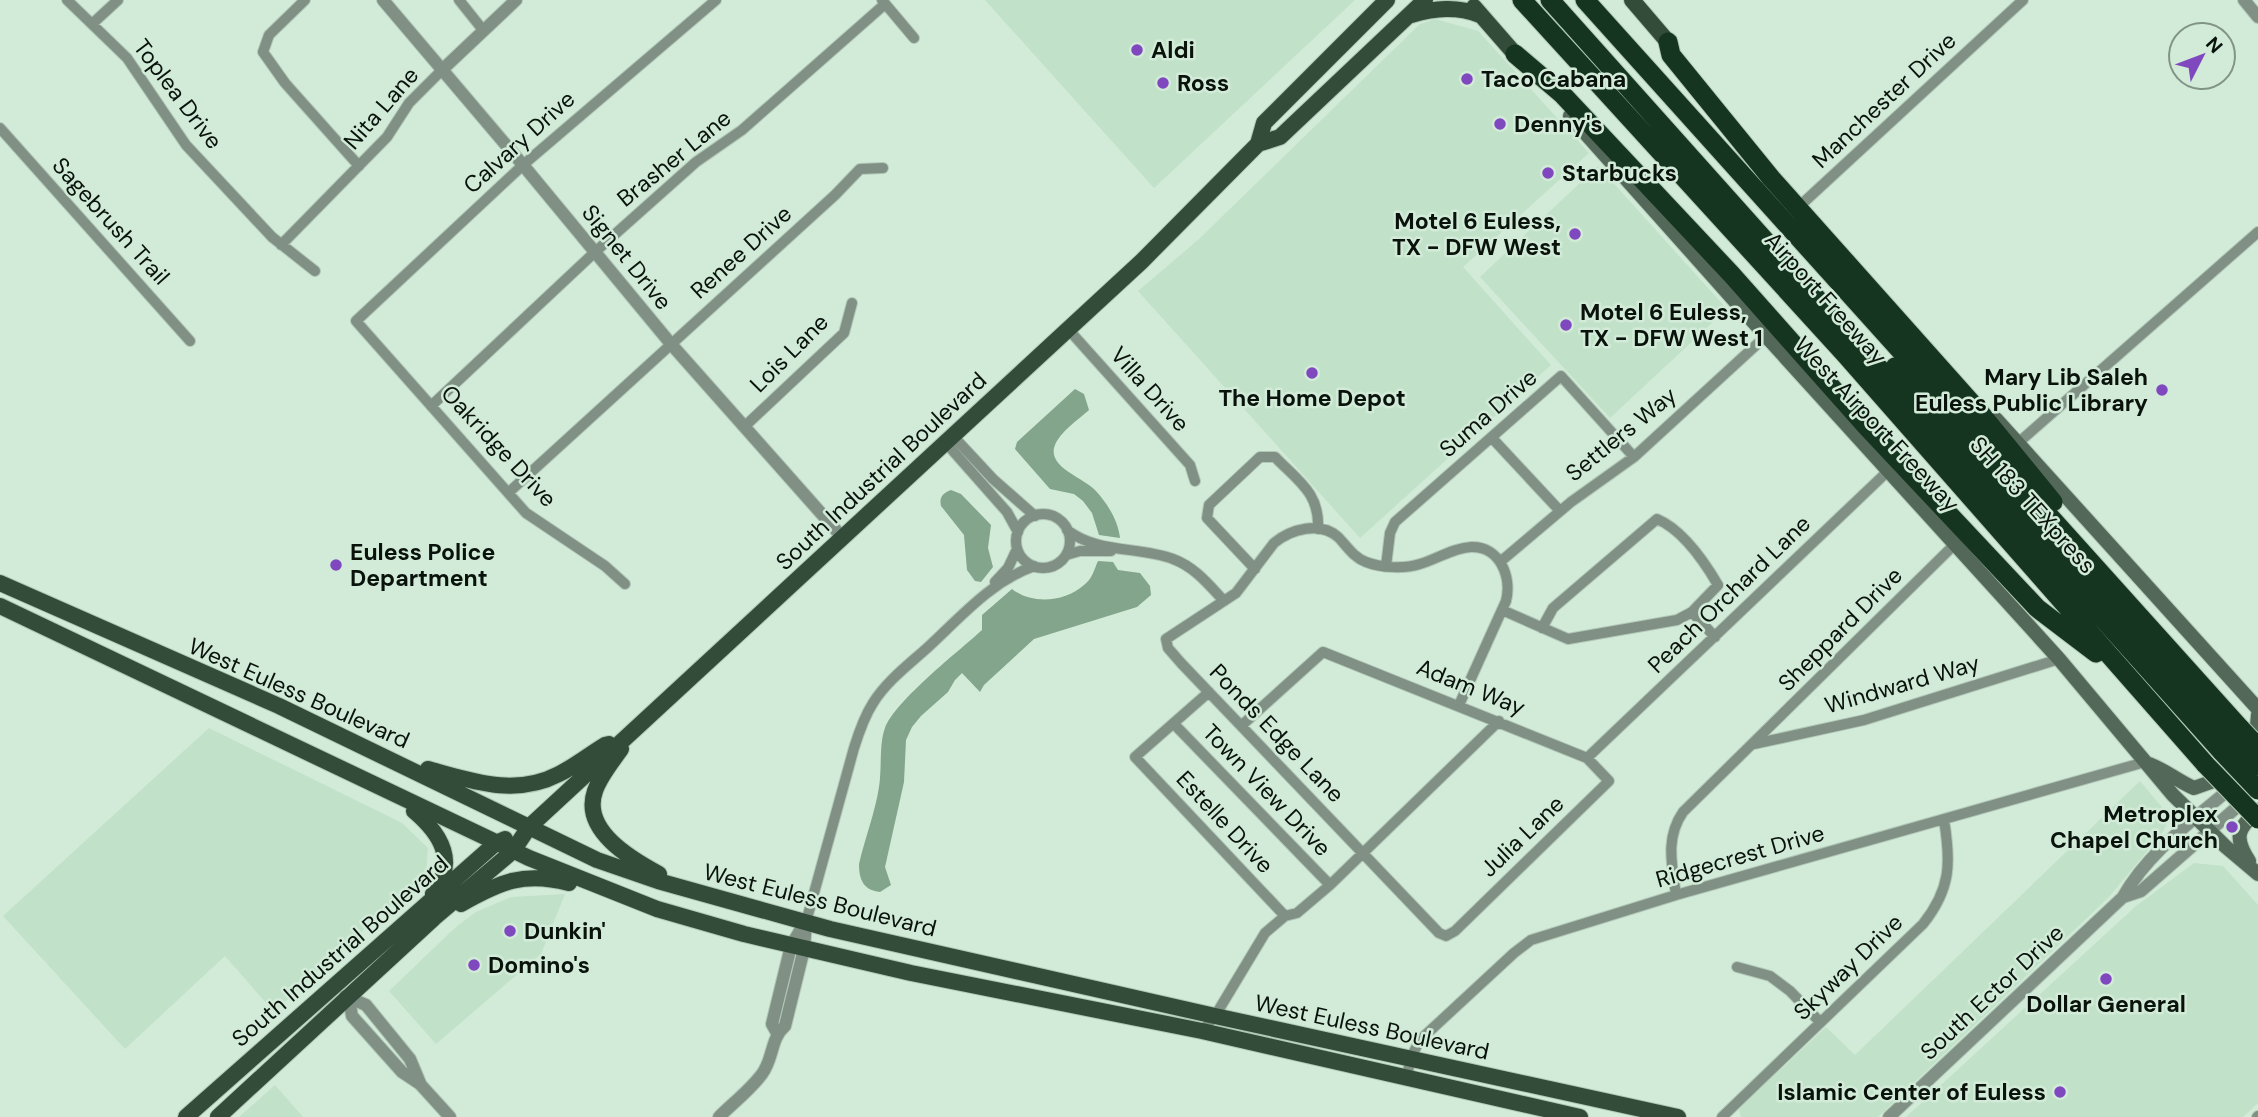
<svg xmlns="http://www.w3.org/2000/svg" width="2258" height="1117" font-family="'DM Sans',sans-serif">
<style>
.built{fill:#c1e1c8}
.water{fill:#82a58b}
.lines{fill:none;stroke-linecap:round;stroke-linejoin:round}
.minor-casing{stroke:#b2c8b7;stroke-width:12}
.tertiary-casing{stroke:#b2c8b7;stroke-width:14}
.secondary-casing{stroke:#b2c8b7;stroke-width:16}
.primary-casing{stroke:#b2c8b7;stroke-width:18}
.motorway-casing{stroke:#b2c8b7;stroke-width:21}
.minor{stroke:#819085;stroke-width:10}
.tertiary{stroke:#819085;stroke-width:12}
.secondary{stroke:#536858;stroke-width:14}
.primary{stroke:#324c39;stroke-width:16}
.motorway{stroke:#153520;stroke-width:19}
.motorway-bridge-casing{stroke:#b2c8b7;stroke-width:21;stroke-linecap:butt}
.motorway-bridge{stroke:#153520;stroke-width:19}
.poi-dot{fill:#8048bf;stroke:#d2ebd8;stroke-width:2.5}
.labels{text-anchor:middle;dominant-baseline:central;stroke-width:5;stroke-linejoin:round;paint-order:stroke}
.poi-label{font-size:23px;font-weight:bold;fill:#09120b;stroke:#d2ebd8;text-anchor:start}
.street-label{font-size:23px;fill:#09120b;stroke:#d2ebd8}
</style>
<rect width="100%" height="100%" fill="#d2ebd8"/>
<path class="built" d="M 985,0 L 1355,0 L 1154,188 Z
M 1435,19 L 1478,31 L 1589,153 L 1463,267 L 1551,365 L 1360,538 L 1138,291 L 1199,239 L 1420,24 Z
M 1598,166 L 1727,309 L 1610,418 L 1480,277 Z
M 209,728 L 402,823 L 428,848 L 426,873 L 274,1012 L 225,956 L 125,1049 L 3,916 Z
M 2140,781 L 2166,812 L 2167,823 L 2163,832 L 2109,897 L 1878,1117 L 1741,1117 L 1739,1110 L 1743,1105 L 1826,1027 L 1855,1055 Z
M 2194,863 L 2223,866 L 2258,905 L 2258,1103 L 2243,1117 L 1906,1117 L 2136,906 Z
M 565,894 L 541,954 L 436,1044 L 389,991 L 457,926 L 476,912 L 511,897 Z
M 275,1085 L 303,1117 L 239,1117 Z"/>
<path class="water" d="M 1075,389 L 1084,394 L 1089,410 C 1079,419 1060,432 1055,445 C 1046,467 1084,478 1095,490 C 1107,503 1118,520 1120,538 L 1099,535 L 1092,513 L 1083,501 L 1074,494 L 1050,489 L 1015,449 L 1017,442 Z
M 951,490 L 961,494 L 991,525 L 988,548 L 993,567 L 981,582 L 975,581 L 967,570 L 964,535 L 941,506 C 939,497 943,493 951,490 Z
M 1098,561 L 1113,562 L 1118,570 L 1140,573 L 1150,586 L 1151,595 L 1137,607 L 1034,639 L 984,685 L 980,692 L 962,673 L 955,680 L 948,692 L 921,716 L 912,727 L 906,740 L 904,782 L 885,867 L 891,885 L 880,892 C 863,890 859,879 859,864 C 865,838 875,813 879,787 C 882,769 879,743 885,728 C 895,701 959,651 982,630 L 982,615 L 1012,589 C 1032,605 1065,602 1084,585 C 1092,579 1094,570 1098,561 Z"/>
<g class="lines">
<defs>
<path id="minor" d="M 67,0 L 127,58 L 186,145 L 272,237 L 315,271
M 305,0 L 269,35 L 263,52 L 285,83 L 359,166
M 459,0 L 483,30
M 882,0 L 914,38
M 92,24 L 118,0
M 0,128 L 190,341
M 1804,202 L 2023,0
M 281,245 L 387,137 L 409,103 L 443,69
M 1068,329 L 1190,465 L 1195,481
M 431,406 L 595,252 L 696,162 L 742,130 L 885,4
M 745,426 L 844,333 L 852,303
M 953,436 L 993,479 L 1035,516
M 1492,438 L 1560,511
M 946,443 L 1007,512 L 1018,532
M 2018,443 L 2258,232
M 508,493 L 835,195 L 860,169 L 883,168
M1016 541a27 27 0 1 1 54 0a27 27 0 1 1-54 0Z
M 1067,530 C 1098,554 1139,546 1173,559 C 1195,567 1209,585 1224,601
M 1066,555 L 1080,551 L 1111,551
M 1500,562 L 1571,502 L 1634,457 L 1766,336
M 1386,566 L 1390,533 L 1395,522 L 1561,376 L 1634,457
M 1255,569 L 1207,518 L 1209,505 L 1260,457 L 1275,457 C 1298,481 1320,493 1318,529
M 995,582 L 1008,568 L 1017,549
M 625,584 L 605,566 L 526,513 L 356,321 L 523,165 L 716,0
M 1502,610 L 1568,639 L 1677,620 L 1692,612 L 1718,585 C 1704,561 1683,530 1657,519 L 1553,608 L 1542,628
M 1692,612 L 1715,637
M 1209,692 L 1135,757 L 1285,916
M 1459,705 L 1506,601 C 1512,577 1500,546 1471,547 C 1453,548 1437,559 1420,564 C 1405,569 1381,568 1366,562 C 1354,558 1347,546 1338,537 C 1320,521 1291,529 1274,543 L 1236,593 L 1166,639 L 1168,648 L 1181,663 L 1439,933 L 1446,936 L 1455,931 L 1609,781 L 1587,758
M 1174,724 L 1330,885
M 1241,726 L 1323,652 L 1587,758 L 1888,471
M 1754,744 L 1864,720 L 2059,659
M 1676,895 C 1672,865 1665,838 1683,812 L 1956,543
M 806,922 L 854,748 C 859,732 864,717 873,703 C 886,682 908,665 926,649 C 960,618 990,582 1034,566
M 1737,967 L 1770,976 L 1790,991 L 1820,1022
M 1202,1031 L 1215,1016 L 1265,933 L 1285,916 L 1297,913 L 1330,885 L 1499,721
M 1407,1079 L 1410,1059 L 1420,1040 L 1514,953 L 1531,940 L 1676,895 L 2145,762
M 1722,1117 L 1923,924 C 1951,889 1951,863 1944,820
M 2257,1117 L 2258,1116"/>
<path id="tertiary" d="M 383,0 L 523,165 L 671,344 L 843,538
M 2244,0 L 2258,17
M 443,69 L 516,0
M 2123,897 L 2141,891 L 2245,800
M 345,996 L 366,1005 L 410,1059 L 420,1083
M 349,999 L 352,1016 L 402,1072 L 420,1084 L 450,1117
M 777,1033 L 772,1024 L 791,946 L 805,922
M 719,1117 C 733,1103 750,1090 762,1074 C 774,1058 770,1039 785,1026 L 804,949 L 806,922
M 1889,1117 L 2123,897 C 2148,852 2195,819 2233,786"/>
<path id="secondary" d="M 1570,116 L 1766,336 L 2059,659 L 2173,795 L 2226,847 L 2258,874
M 1996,419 L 2258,709
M 2248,745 L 2256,736 L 2258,715
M 2149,764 C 2167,771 2178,781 2194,788 L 2211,782 L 2224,769
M 2249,861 C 2233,836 2238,829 2258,810"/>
<path id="primary" d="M 1632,0 L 1668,42
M 1474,7 L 1515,54
M 1411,15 C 1435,8 1457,6 1480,15
M 1258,144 L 1280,137 L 1425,0
M 0,583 L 279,706 L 597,860 L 658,881 L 830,929 L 1215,1016 L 1678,1117
M 0,606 L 529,858 L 657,909 L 744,934 L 911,973 L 1202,1031 L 1580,1117
M 621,749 C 612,762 600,776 595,791 C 581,830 631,859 659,874
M 428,769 C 472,781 515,797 559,774 C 575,766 590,754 605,745 L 609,744
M 414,811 C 441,834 458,861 433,894
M 461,904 C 500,882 524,871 569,883
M 186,1117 L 496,843 L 505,839
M 218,1117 L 434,918 L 513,851 L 529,827 L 1141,262 L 1258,144 L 1264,123 L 1387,0"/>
<path id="motorway" d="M 1522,0 L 1845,354 L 2206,765
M 1550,0 L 2222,752
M 1585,0 L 2241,729
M 1668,42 L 1671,55 L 1771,178 L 1977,409 L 2053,502
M 1515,54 L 1562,94 L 1732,275 L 1865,425 L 2037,608 L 2096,653
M 1895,367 L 2233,740"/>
</defs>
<use href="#minor" class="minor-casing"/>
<use href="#tertiary" class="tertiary-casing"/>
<use href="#secondary" class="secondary-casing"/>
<use href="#primary" class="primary-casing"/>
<use href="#motorway" class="motorway-casing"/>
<use href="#minor" class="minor"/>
<use href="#tertiary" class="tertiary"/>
<use href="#secondary" class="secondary"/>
<use href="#primary" class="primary"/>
<use href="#motorway" class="motorway"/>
<defs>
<path id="motorway-bridge" d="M 2241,729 L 2258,747
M 2233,740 L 2258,766
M 2222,752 L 2258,790
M 2206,765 L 2258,819"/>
</defs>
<use href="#motorway-bridge" class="motorway-bridge-casing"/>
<use href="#motorway-bridge" class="motorway-bridge"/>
</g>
<g class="poi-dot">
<circle cx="1137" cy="50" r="7"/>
<circle cx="1467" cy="79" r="7"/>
<circle cx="1163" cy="83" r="7"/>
<circle cx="1500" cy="124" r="7"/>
<circle cx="1548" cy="173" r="7"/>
<circle cx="1575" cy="234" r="7"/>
<circle cx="1566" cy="325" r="7"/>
<circle cx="1312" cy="373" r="7"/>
<circle cx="2162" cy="390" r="7"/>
<circle cx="336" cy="565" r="7"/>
<circle cx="2232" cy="827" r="7"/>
<circle cx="510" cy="931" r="7"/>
<circle cx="474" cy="965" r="7"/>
<circle cx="2106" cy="979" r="7"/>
<circle cx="2060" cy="1092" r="7"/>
</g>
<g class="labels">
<g class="poi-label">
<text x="1151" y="50">Aldi</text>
<text x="1481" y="79">Taco Cabana</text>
<text x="1177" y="83">Ross</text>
<text x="1514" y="124">Denny's</text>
<text x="1562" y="173">Starbucks</text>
<text x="1561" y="221" text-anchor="end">Motel 6 Euless,<tspan x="1561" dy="26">TX - DFW West</tspan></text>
<text x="1580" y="312">Motel 6 Euless,<tspan x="1580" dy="26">TX - DFW West 1</tspan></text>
<text x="2148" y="377" text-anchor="end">Mary Lib Saleh<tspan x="2148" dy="26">Euless Public Library</tspan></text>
<text x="1312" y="398" text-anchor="middle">The Home Depot</text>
<text x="350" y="552">Euless Police<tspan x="350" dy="26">Department</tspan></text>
<text x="2218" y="814" text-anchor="end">Metroplex<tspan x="2218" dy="26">Chapel Church</tspan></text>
<text x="524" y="931">Dunkin'</text>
<text x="488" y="965">Domino's</text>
<text x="2106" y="1004" text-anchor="middle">Dollar General</text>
<text x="2046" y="1092" text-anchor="end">Islamic Center of Euless</text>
</g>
<g class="street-label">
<text transform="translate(178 94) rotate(53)">Toplea Drive</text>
<text transform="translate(1884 100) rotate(-43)">Manchester Drive</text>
<text transform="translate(381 108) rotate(-49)">Nita Lane</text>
<text transform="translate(519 142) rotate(-42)">Calvary Drive</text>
<text transform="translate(674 158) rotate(-39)">Brasher Lane</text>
<text transform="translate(111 221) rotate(48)">Sagebrush Trail</text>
<text transform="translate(741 252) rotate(-42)">Renee Drive</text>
<text transform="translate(627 257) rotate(51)">Signet Drive</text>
<text transform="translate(1826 298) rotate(48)">Airport Freeway</text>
<text transform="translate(789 353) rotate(-45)">Lois Lane</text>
<text transform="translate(1150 389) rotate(48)">Villa Drive</text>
<text transform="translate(1488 413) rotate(-41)">Suma Drive</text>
<text transform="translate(1877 424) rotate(47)">West Airport Freeway</text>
<text transform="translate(1621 434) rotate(-39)">Settlers Way</text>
<text transform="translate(499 446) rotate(47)">Oakridge Drive</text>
<text transform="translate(881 471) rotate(-43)">South Industrial Boulevard</text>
<text transform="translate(2033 505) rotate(48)">SH 183 TEXpress</text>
<text transform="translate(1729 594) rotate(-44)">Peach Orchard Lane</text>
<text transform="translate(1840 629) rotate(-45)">Sheppard Drive</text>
<text transform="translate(1902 684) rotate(-16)">Windward Way</text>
<text transform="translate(1471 687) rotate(22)">Adam Way</text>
<text transform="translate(299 693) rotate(24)">West Euless Boulevard</text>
<text transform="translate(1277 733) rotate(46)">Ponds Edge Lane</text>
<text transform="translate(1267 790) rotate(46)">Town View Drive</text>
<text transform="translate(1225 822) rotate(47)">Estelle Drive</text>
<text transform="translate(1522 836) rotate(-44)">Julia Lane</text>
<text transform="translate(1740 856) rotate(-16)">Ridgecrest Drive</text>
<text transform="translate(820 900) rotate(14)">West Euless Boulevard</text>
<text transform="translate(340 951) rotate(-41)">South Industrial Boulevard</text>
<text transform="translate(1848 967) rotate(-44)">Skyway Drive</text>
<text transform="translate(1992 992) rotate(-43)">South Ector Drive</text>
<text transform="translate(1372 1027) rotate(12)">West Euless Boulevard</text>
</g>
</g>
<g transform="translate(2202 56) rotate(48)"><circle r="33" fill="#d2ebd8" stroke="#829486" stroke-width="2"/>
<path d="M0-5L12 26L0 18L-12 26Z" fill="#8048bf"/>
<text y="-10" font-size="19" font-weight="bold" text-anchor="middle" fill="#09120b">N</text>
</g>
</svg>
